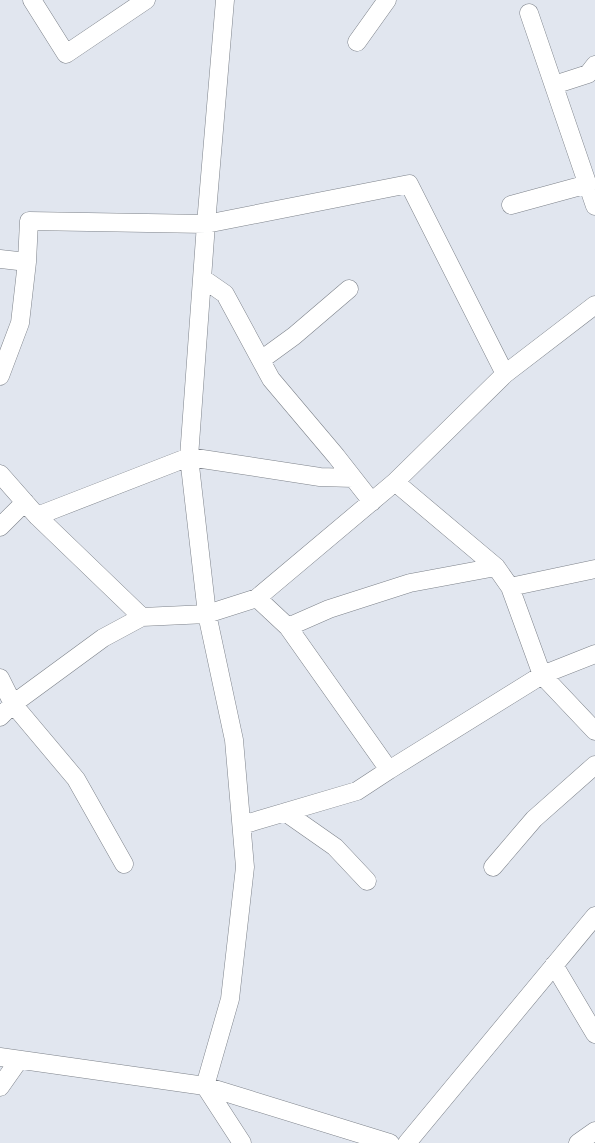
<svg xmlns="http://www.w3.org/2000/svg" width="595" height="1143" font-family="'PT Sans',sans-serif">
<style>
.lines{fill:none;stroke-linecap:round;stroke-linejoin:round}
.street-casing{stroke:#7d828a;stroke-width:19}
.street{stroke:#fff;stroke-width:18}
</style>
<rect width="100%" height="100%" fill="#e1e6ef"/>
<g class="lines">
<defs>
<path id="street" d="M 32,0 L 66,54 L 146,0
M 225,0 L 206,224 L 189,457 L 207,614 L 234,740 L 245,867 L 230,999 L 205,1086 L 242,1143
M 529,13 L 595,206
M 357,42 L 387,0
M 554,85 L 588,74 L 595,65
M 511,205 L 588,184
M 0,259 L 27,262
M 202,278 L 225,294 L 271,379 L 336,456 L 372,502
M 261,360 L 294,336 L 349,289
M 0,376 L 20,323 L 27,262 L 29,221 L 206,224 L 409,184 L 505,374
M 0,474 L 37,516 L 142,617
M 395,482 L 496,567 L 510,587 L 542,675 L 595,731
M 37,516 L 189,457 L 320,477 L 353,478
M 0,527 L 25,502
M 510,587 L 595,569
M 257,598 L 288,627 L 389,770
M 288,627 L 329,609 L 410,583 L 496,567
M 0,678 L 13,704 L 76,779 L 124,864
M 0,717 L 13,704 L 103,638 L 142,617 L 207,614 L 257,598 L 395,482 L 505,374 L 595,305
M 285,812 L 335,847 L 367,881
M 242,825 L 357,791 L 389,770 L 542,675 L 595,654
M 493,867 L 534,819 L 595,765
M 554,965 L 595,1034
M 0,1057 L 205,1086 L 390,1143
M 0,1087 L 19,1060
M 407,1143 L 595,916
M 578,1143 L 595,1131"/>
</defs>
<use href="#street" class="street-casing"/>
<use href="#street" class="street"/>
</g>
</svg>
